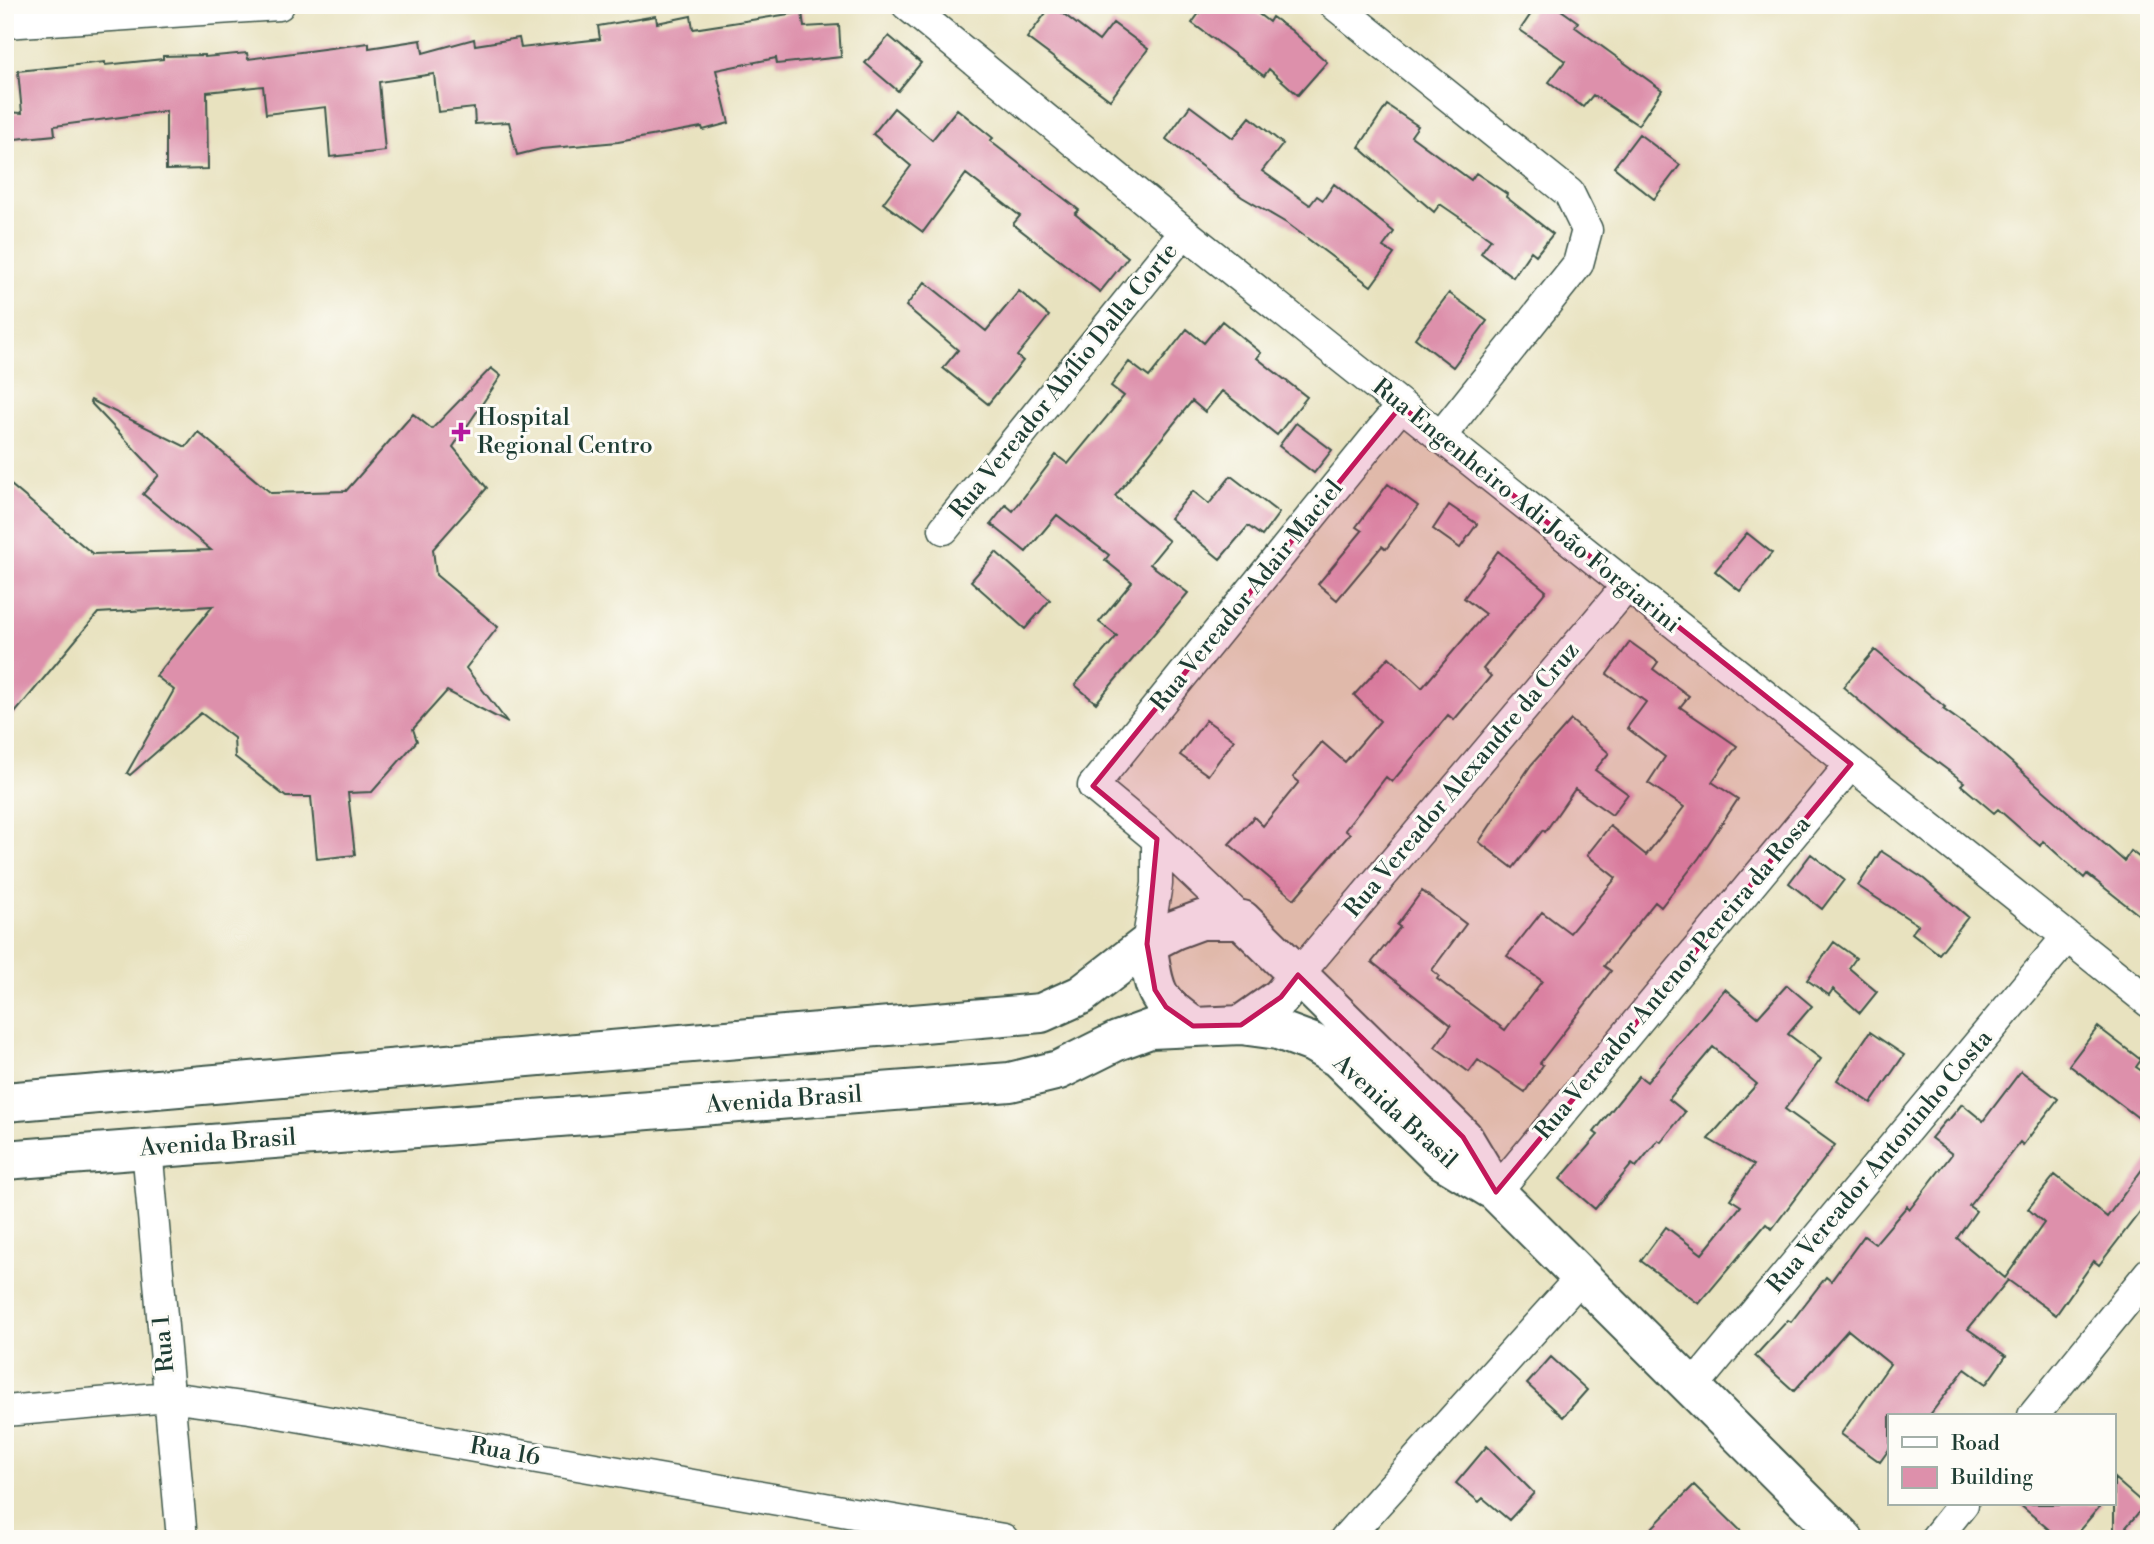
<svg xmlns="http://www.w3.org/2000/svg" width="2154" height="1544" font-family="'Libre Bodoni',serif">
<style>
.building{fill:#dd90ab}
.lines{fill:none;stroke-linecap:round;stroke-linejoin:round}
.street-casing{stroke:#3d5649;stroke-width:33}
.secondary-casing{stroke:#3d5649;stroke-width:42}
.street{stroke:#fff;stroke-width:30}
.secondary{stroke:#fff;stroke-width:38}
.marked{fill:#c2185b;fill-opacity:0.2;stroke:#c2185b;stroke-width:5;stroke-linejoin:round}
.poi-dot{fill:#b5179e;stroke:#fdfcf7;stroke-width:2.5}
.labels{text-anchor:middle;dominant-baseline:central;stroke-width:6;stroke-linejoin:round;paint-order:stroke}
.street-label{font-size:24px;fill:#1f3d34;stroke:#fdfcf7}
.poi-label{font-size:24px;fill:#1f3d34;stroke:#fdfcf7;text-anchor:start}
</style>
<rect width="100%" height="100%" fill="#fdfcf7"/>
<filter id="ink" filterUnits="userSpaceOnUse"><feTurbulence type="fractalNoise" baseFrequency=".0143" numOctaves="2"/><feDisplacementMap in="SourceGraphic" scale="14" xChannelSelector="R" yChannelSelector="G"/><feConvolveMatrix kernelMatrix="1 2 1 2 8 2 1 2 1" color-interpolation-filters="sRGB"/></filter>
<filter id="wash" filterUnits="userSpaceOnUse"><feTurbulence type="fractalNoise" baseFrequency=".00686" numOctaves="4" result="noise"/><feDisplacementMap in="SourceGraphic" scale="28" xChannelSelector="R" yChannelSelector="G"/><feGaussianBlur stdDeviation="1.57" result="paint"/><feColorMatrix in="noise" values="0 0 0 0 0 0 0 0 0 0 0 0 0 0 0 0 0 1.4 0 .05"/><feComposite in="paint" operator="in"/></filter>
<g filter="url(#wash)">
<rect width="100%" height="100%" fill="#e8e2bf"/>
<g id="blocks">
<path class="building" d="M 1052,5 L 1099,41 L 1113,23 L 1148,49 L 1110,100 L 1027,38 Z
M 1205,5 L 1247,5 L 1269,22 L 1272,17 L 1291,30 L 1327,62 L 1298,95 L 1269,69 L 1264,76 L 1192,23 Z
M 1537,5 L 1554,5 L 1578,22 L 1575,27 L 1662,90 L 1638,125 L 1593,95 L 1583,107 L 1549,82 L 1565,61 L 1520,30 Z
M 802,12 L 804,27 L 839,25 L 841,57 L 777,64 L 776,58 L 716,70 L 729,123 L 703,130 L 702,127 L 618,142 L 541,149 L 517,155 L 509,122 L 475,124 L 474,108 L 438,112 L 434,74 L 379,82 L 385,151 L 330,157 L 326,107 L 266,114 L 263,86 L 207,92 L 208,169 L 166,170 L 166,111 L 54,126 L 55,135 L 5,140 L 5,112 L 22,113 L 18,71 L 105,62 L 105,65 L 163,59 L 163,56 L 205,55 L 205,57 L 247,53 L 248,59 L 369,43 L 369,48 L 421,40 L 423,53 L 474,39 L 475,45 L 519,38 L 521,48 L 600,39 L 598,26 L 656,16 L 657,23 L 691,16 L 693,29 Z
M 889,36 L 921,63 L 898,91 L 865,63 Z
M 1387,105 L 1418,126 L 1411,136 L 1471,180 L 1476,173 L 1507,194 L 1506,197 L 1553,234 L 1536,255 L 1531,251 L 1513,277 L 1481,253 L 1491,239 L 1440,204 L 1434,212 L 1359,147 Z
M 1190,106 L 1233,138 L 1250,117 L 1283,144 L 1262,171 L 1310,205 L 1317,196 L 1323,200 L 1334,184 L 1394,232 L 1383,247 L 1394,254 L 1371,286 L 1288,224 L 1242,197 L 1166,139 Z
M 894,108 L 932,140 L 957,109 L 993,138 L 990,141 L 1079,210 L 1075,214 L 1128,257 L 1100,292 L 1013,224 L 1020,216 L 966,174 L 923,232 L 883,203 L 911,166 L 873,134 Z
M 1639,134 L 1680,165 L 1654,199 L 1614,167 Z
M 925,282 L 986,331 L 1019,291 L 1049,316 L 1017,356 L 1023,361 L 988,404 L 943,368 L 958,350 L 906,306 Z
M 1449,293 L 1487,321 L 1453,367 L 1415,338 Z
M 1222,321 L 1261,353 L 1257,358 L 1307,397 L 1277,435 L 1222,391 L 1205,412 L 1192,401 L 1115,496 L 1169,541 L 1150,564 L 1188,593 L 1096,703 L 1075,685 L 1117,636 L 1099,622 L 1132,582 L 1105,560 L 1109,555 L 1057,515 L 1026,552 L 991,524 L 1006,505 L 1013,511 L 1056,455 L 1068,464 L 1124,396 L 1111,386 L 1129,362 L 1149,377 L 1187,329 L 1204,343 Z
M 491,368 L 501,376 L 453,447 L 487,488 L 433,549 L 436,575 L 498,627 L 466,668 L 508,723 L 447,691 L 413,729 L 417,741 L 372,792 L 348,793 L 355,855 L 317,859 L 311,797 L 286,797 L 235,757 L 234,738 L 201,713 L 130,775 L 127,773 L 174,690 L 156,676 L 213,606 L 98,613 L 5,725 L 5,480 L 93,554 L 211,550 L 143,494 L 159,475 L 90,402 L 91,400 L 186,447 L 198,432 L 271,493 L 346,491 L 413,414 L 432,429 Z
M 1296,423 L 1332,450 L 1314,473 L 1279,446 Z
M 1231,476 L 1279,513 L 1262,536 L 1248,526 L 1220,559 L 1170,518 L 1193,491 L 1209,504 Z
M 1388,484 L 1418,506 L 1386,549 L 1382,546 L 1337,600 L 1318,584 L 1362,531 L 1356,527 Z
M 1449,505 L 1477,524 L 1460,548 L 1433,529 Z
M 1747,533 L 1772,553 L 1740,591 L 1715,571 Z
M 1498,551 L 1546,591 L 1483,669 L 1491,676 L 1454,720 L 1448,715 L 1392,782 L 1386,777 L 1345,830 L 1350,834 L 1294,899 L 1229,844 L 1254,817 L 1263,826 L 1299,782 L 1293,777 L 1322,742 L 1345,762 L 1380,721 L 1354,695 L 1389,657 L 1422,688 L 1485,614 L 1464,598 Z
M 996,552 L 1050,600 L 1025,629 L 971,581 Z
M 1630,642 L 1658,662 L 1653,669 L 1689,696 L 1680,707 L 1737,746 L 1712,782 L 1738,799 L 1699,858 L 1661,907 L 1655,902 L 1604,966 L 1611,971 L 1540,1063 L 1543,1065 L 1525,1092 L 1478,1060 L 1469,1072 L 1435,1047 L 1451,1025 L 1372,962 L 1400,927 L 1397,925 L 1422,891 L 1466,924 L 1432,970 L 1439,976 L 1437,979 L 1505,1030 L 1542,981 L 1507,956 L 1542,912 L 1570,933 L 1616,878 L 1587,855 L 1610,826 L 1646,855 L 1684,807 L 1648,783 L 1665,757 L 1627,728 L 1646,702 L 1607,674 Z
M 1875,650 L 1945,707 L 1943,709 L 1985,739 L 2124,861 L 2131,851 L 2149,865 L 2149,923 L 2087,874 L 2084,878 L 2043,841 L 2040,846 L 1998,809 L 1994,813 L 1961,785 L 1964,782 L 1892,729 L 1843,687 Z
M 1206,720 L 1234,740 L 1208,775 L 1180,755 Z
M 1571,720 L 1609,753 L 1595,770 L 1628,794 L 1612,815 L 1575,789 L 1545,832 L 1543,830 L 1513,868 L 1479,842 L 1531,765 Z
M 1881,851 L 1924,879 L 1968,917 L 1939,954 L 1912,933 L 1918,925 L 1858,886 Z
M 1811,854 L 1844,880 L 1822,909 L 1789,883 Z
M 1834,942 L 1856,958 L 1849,968 L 1877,992 L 1860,1013 L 1833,989 L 1829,995 L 1807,980 Z
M 1787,985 L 1812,1006 L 1788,1034 L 1821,1059 L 1785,1109 L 1835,1145 L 1772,1229 L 1766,1224 L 1699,1304 L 1641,1261 L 1666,1227 L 1702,1254 L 1741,1206 L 1730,1199 L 1754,1165 L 1708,1139 L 1757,1084 L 1713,1047 L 1669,1099 L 1685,1112 L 1661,1142 L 1658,1140 L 1636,1167 L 1632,1164 L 1595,1209 L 1560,1179 L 1598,1135 L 1594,1132 L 1639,1076 L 1647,1082 L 1725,989 L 1758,1017 Z
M 2098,1027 L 2141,1060 L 2136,1067 L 2149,1076 L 2149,1126 L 2069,1065 Z
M 1870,1032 L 1904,1055 L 1871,1103 L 1837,1080 Z
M 2021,1071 L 2058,1099 L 2023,1145 L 2020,1142 L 1969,1206 L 1976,1211 L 1957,1238 L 2005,1278 L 2044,1223 L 2028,1209 L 2055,1175 L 2107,1217 L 2149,1160 L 2149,1200 L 2099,1265 L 2094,1261 L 2056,1315 L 2008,1280 L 1968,1329 L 2006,1356 L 1986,1384 L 1965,1369 L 1929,1416 L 1890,1416 L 1890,1448 L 1880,1462 L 1841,1434 L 1890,1364 L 1848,1330 L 1794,1391 L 1755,1356 L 1788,1320 L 1791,1322 L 1826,1277 L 1831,1281 L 1864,1236 L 1875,1244 L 1907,1206 L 1910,1209 L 1952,1154 L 1931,1138 L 1946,1120 L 1948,1121 L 1962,1104 L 1983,1121 Z
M 1551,1357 L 1587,1390 L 1563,1417 L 1527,1384 Z
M 1487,1446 L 1534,1493 L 1509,1520 L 1483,1498 L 1479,1502 L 1456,1483 Z
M 2114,1478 L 2145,1505 L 2116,1539 L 2114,1539 Z
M 1694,1485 L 1749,1539 L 1641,1539 Z
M 2019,1504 L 2102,1504 L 2072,1539 L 2060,1539 Z"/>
</g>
</g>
<g filter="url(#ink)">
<use href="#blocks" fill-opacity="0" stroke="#3d5649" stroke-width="2"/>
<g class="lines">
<defs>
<path id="street" d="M 907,5 L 1184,232 L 2149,1002
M 1335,5 L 1569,193 L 1587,230 L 1578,264 L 1440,437
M 5,23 L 279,5
M 944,529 L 1184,232
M 1242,920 L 1157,839 L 1093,786 L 1401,406
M 1147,944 L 1157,884 L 1157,839
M 1298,975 L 1627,586
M 147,1148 L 182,1539
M 1496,1192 L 1851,764
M 1692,1388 L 2067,937
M 5,1411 L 169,1397 L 250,1408 L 1003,1539
M 2033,1416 L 2149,1273
M 1345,1539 L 1581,1277
M 1935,1539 L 1963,1504"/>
<path id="secondary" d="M 1147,944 C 1155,990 1152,998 1193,1026
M 1241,1025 L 1281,997 L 1298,975
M 5,1102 L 1041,1013 L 1081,995 L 1147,944 L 1174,930 L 1201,920 L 1242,920 L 1463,1137 L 1496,1192 L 1844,1539
M 5,1160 L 1010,1082 L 1059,1070 L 1117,1041 L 1150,1029 L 1241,1025 L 1278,1030 L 1313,1043 L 1338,1058 L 1441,1159 L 1491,1189"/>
</defs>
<use href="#street" class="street-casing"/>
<use href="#secondary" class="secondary-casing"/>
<use href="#street" class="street"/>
<use href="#secondary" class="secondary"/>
</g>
</g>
<path class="marked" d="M 1401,406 L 1851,764 L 1496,1192 L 1463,1137 L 1298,975 L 1281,997 L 1241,1025 L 1193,1026 L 1166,1007 L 1155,990 L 1147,944 L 1157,839 L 1093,786 Z"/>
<path class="poi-dot" d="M457.5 421.5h7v7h7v7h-7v7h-7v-7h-7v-7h7z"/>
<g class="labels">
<g class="street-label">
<text transform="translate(1064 381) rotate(-51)">Rua Vereador Abílio Dalla Corte</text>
<text transform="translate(1526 506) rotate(39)">Rua Engenheiro Adi João Forgiarini</text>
<text transform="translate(1247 596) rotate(-51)">Rua Vereador Adair Maciel</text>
<text transform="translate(1462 780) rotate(-50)">Rua Vereador Alexandre da Cruz</text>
<text transform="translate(1673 978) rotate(-50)">Rua Vereador Antenor Pereira da Rosa</text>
<text transform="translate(784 1100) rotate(-4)">Avenida Brasil</text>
<text transform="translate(1395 1112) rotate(42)">Avenida Brasil</text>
<text transform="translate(218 1143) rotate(-4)">Avenida Brasil</text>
<text transform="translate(1880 1162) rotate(-50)">Rua Vereador Antoninho Costa</text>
<text transform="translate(164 1344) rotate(-95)">Rua 1</text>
<text transform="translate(505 1452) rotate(10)">Rua 16</text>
</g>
<g class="poi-label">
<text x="477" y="418">Hospital<tspan x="477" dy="28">Regional Centro</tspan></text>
</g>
</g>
<rect width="2154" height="1544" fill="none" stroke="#fdfcf7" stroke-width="28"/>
<rect x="1888" y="1414" width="228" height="91" fill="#fdfcf7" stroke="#a4b0a9" stroke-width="2"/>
<rect x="1902" y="1437" width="35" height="10" fill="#ffffff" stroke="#a4b0a9" stroke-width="2"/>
<text x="1951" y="1450" font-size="21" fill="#1f3d34">Road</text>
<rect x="1902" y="1467" width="35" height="21" fill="#dd90ab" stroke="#a4b0a9" stroke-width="2"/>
<text x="1951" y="1484" font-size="21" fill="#1f3d34">Building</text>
</svg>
